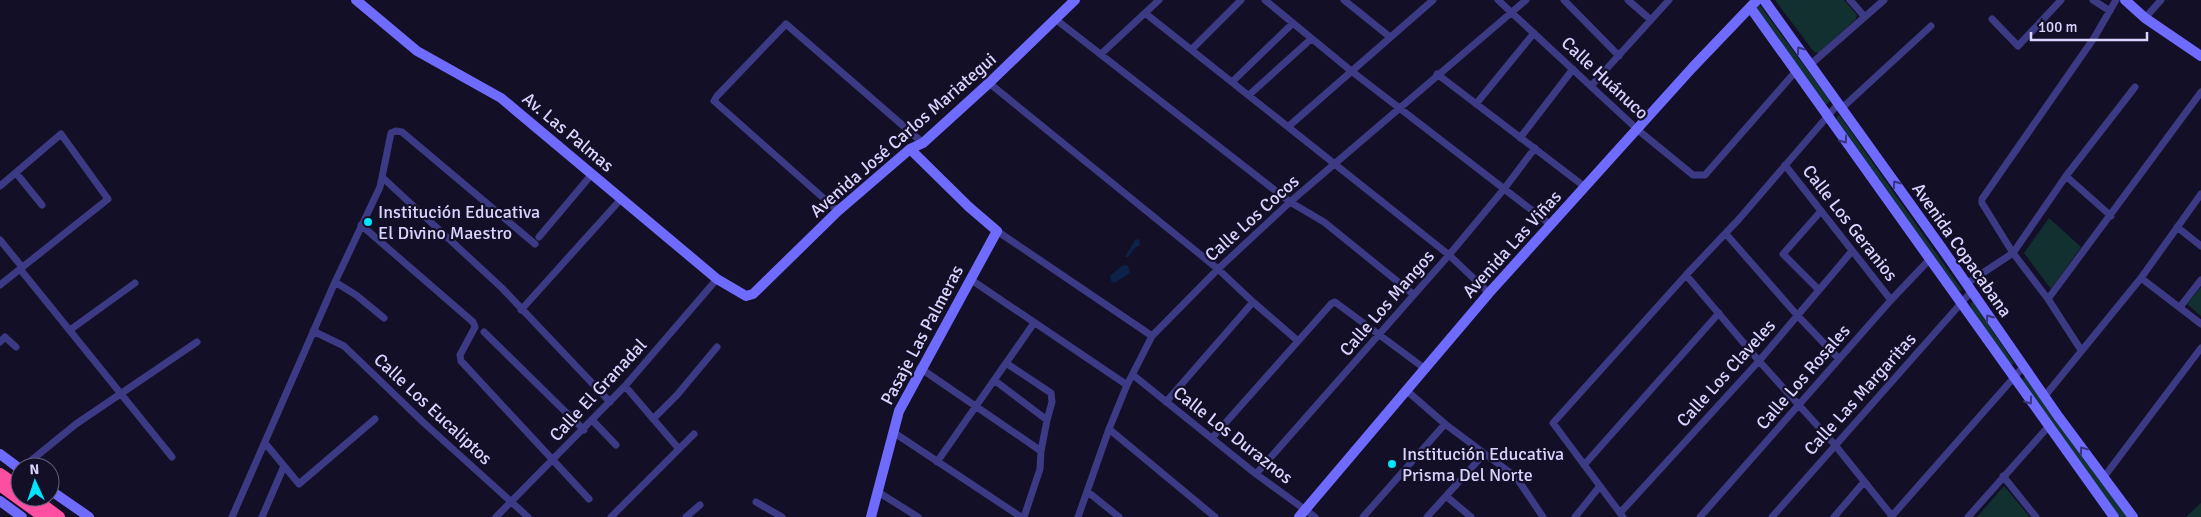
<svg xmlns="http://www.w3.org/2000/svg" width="2201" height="517" font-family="Signika,sans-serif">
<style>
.green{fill:#12302f}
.water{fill:#0c2248}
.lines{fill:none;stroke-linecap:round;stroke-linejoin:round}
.street{stroke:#3d3a85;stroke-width:7}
.secondary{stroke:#6f6bff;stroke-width:10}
.highway{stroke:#ff4fa3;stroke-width:12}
.oneway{stroke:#38347d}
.poi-dot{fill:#00e5ff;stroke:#130f26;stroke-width:2}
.labels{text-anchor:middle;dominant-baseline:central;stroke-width:4.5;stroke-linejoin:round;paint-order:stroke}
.street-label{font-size:18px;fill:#d9d4ff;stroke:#130f26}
.poi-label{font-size:18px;fill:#d9d4ff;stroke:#130f26;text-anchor:start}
</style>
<rect width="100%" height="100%" fill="#130f26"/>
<path class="green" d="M 1775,0 L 1844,0 L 1857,15 L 1856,19 L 1819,53 L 1814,52 Z
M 1759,4 L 1830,101 L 1827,104 L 1825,104 L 1757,8 Z
M 1837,116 L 1840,116 L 1962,290 L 1959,291 L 1837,120 Z
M 2049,218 L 2081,247 L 2051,289 L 2024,253 Z
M 2201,287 L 2201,316 L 2187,304 Z
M 1973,302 L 2014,363 L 2012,365 L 2009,364 L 1972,310 L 1970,303 Z
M 2025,377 L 2127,517 L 2120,517 L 2021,380 Z
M 2004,486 L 2030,517 L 1977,517 Z
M 2201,503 L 2201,517 L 2186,517 Z"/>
<path class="water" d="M 1139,239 L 1140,245 L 1135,248 L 1128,257 L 1125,257 L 1135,240 Z
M 1123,265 L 1128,266 L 1130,273 L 1114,283 L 1111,281 L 1110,276 Z"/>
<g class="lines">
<path class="street" d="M 1265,0 L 1350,70 L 1551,225
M 1344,0 L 1390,37
M 1498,0 L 1638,130 L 1693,175 L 1705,175 L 1796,71
M 1564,0 L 1619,56
M 1628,0 L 1651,20
M 1850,0 L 1865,17
M 2093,0 L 2110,11
M 1145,13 L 1449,255 L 1489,293
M 1054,18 L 1290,202 L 1324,222 L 1413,294
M 2145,18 L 2161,0
M 1992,19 L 2018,46 L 2061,0
M 1192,49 L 1241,0
M 1101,54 L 1159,0
M 1811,64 L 1884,0
M 1437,74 L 1585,187
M 1233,81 L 1292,24
M 989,83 L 1218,269 L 1253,302
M 1591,86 L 1669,0
M 1249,95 L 1311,39
M 1476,104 L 1534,33
M 1842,108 L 1931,26
M 1289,126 L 1433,0
M 1520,138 L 1573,69
M 1785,165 L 1891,300
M 16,173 L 42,205
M 2066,176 L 2111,216
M 383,178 L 502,288 L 610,402
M 0,186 L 61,134 L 108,199 L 0,285
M 838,211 L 714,101 L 717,96 L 786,24 L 923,143
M 361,225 L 473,322 L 475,327 L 460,355 L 461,361 L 589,499
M 2177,227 L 2201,246
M 997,231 L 1152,336
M 1726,234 L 1797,315 L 1839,359
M 539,237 L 592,174
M 0,240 L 22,267
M 20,269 L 172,457
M 1686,275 L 1759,361 L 1835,445 L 1892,516
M 2141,278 L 2201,324
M 970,279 L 1127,385
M 335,282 L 356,295 L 384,318
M 1966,284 L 2013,253 L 2066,176 L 2135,87
M 1819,290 L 1783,254 L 1821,211
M 2048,299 L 2201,92
M 2180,307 L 2201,280
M 521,310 L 621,199
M 70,330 L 135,283
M 313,331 L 344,346 L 424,423 L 528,517
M 484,332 L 584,430
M 0,342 L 5,337 L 16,347
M 2081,350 L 2048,299 L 2013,253 L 1982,203 L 1982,199 L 2094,38 L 2116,0
M 1006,363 L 1051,393 L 1052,402 L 1047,420
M 920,368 L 1041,451
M 1133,375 L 1256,474 L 1315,517
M 994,380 L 1047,420 L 1041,451 L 1040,469 L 1024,517
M 625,386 L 679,449
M 1406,390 L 1445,424 L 1516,477 L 1543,517
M 2044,397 L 2141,278 L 2201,194
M 1166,402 L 1253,302 L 1298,341
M 653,419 L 677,395 L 717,347
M 593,421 L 616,445
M 1109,429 L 1215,517
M 893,432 L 1021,517
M 1212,438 L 1331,304 L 1335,302 L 1424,368
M 265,443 L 299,484 L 375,419
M 937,462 L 1034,323
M 1584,465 L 1719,313
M 23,467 L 76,424 L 197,342
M 1256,474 L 1449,255 L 1504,189 L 1535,148
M 2003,476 L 2036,517
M 2104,477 L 2201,348
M 878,492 L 918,517
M 1088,492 L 1119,517
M 1446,496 L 1471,517
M 756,502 L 782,517
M 1620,513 L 1759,361 L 1852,251
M 232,517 L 335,282 L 380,187 L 391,133 L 396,131 L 402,132 L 535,244
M 262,517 L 284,466
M 496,517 L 625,386 L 717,279
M 611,517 L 694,434
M 686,517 L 700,505
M 1078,517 L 1109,429 L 1127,385 L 1152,336 L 1218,269 L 1290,202 L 1526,0
M 1363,517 L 1445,424
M 1427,517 L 1484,454
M 1575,517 L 1600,486
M 1623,517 L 1553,423 L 1686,275 L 1739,219 L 1839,103
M 1700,517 L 1891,300 L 1930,259
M 1772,517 L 1971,292
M 1834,517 L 1864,482
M 1891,517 L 2024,366
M 1968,517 L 2048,427"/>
<path class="secondary" d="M 356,0 L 417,51 L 501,98 L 717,279 L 746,296 L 753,294 L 838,211 L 910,149 L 923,143 L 989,83 L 1075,0
M 1764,0 L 1941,247 L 2058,416 L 2133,517
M 2125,0 L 2145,18 L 2201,56
M 1750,7 L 2114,517
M 0,454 L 20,469
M 50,490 L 89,517
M 0,501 L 22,517
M 871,517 L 899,411 L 997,231 L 969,207 L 910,149
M 1299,517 L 1489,293 L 1692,68 L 1757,0"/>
<path class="highway" d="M 0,474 L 20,488
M 0,485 L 44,517
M 32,497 L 59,517"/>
</g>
<defs><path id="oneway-chevron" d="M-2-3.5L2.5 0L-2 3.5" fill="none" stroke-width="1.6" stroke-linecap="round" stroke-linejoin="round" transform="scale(1.25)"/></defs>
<g class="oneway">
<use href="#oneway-chevron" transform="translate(1800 50) rotate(-126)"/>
<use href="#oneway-chevron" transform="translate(1844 140) rotate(54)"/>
<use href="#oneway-chevron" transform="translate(1896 184) rotate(-125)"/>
<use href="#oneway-chevron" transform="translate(1989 318) rotate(-126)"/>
<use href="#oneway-chevron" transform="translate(2029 401) rotate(55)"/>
<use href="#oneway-chevron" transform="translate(2083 450) rotate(-127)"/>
</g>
<g class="poi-dot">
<circle cx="368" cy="222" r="5"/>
<circle cx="1392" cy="464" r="5"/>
</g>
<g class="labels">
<g class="street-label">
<text transform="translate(1605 78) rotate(43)">Calle Huánuco</text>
<text transform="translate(568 132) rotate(40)">Av. Las Palmas</text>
<text transform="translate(903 135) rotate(-41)">Avenida José Carlos Mariategui</text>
<text transform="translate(1252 218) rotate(-42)">Calle Los Cocos</text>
<text transform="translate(1850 223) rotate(52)">Calle Los Geranios</text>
<text transform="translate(1512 244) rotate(-48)">Avenida Las Viñas</text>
<text transform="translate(1962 250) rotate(55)">Avenida Copacabana</text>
<text transform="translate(1387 303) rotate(-49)">Calle Los Mangos</text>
<text transform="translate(922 335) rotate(-62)">Pasaje Las Palmeras</text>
<text transform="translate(1726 373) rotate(-48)">Calle Los Claveles</text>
<text transform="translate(1803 377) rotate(-49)">Calle Los Rosales</text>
<text transform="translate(598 390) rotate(-47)">Calle El Granadal</text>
<text transform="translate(1860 394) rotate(-48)">Calle Las Margaritas</text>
<text transform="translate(433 409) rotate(43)">Calle Los Eucaliptos</text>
<text transform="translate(1233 435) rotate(38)">Calle Los Duraznos</text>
</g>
<g class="poi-label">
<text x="378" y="212">Institución Educativa<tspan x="378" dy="21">El Divino Maestro</tspan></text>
<text x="1402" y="454">Institución Educativa<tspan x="1402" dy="21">Prisma Del Norte</tspan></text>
</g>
</g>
<g transform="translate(35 482) rotate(357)"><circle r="24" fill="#130f26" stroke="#625e7d"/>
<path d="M0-4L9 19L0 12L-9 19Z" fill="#00e5ff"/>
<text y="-8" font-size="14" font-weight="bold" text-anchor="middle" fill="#d9d4ff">N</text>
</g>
<path d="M2031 32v8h116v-8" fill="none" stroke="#d9d4ff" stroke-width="2.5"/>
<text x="2038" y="32" font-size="15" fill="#d9d4ff" stroke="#130f26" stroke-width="4" paint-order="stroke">100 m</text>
</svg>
